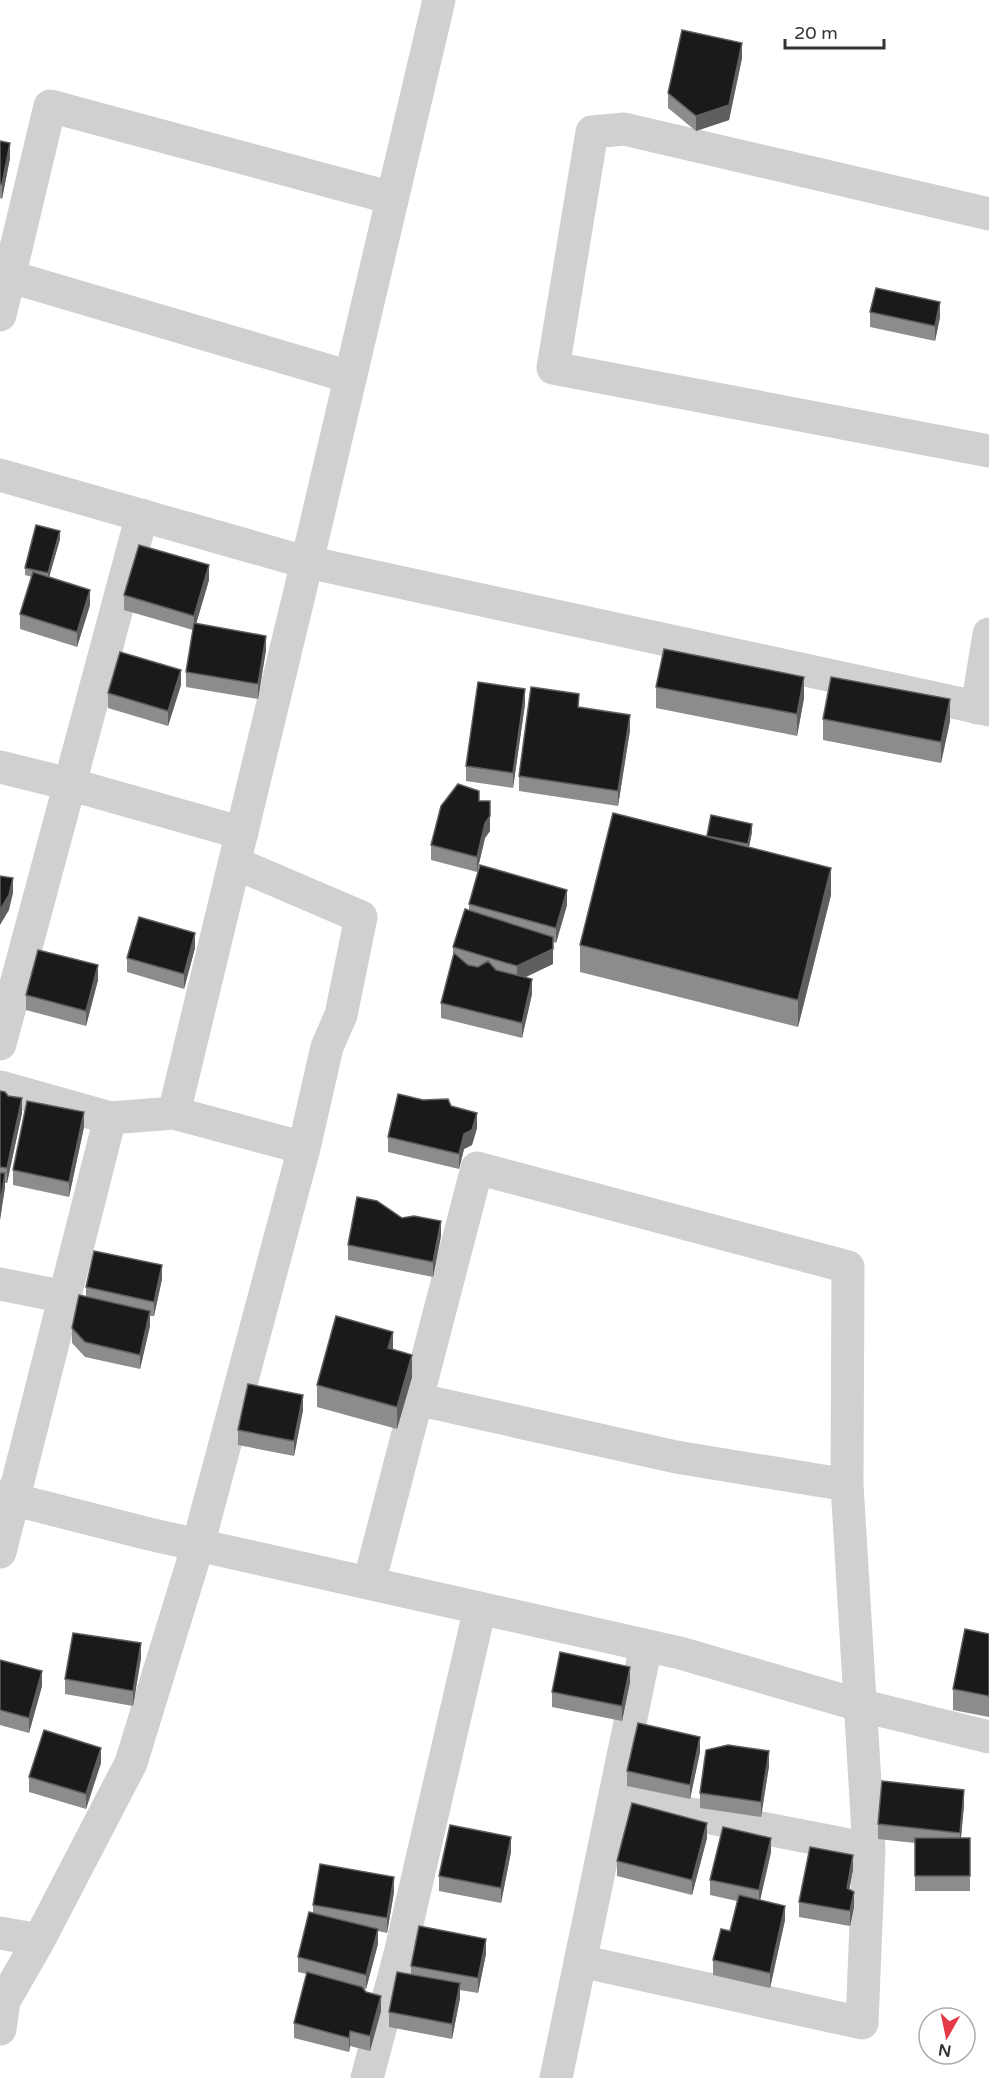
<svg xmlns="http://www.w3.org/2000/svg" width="989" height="2078" font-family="'Varela Round',sans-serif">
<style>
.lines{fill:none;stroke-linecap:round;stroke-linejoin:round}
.minor{stroke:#d0d0d0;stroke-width:33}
.wall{fill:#8c8c8c}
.shaded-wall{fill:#5f5f5f}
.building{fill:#1a1a1a;stroke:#5f5f5f;stroke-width:1.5}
</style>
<rect width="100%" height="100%" fill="#fff"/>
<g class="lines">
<path class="minor" d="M 989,214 L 624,129 L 592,132 L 553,368 L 989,451
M 8,276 L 350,377
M 0,315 L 50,106 L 392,198
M 0,475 L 298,560 L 989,710
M 977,708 L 989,634
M 0,767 L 69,784 L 242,833
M 235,863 L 361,917 L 341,1015 L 327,1047 L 304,1148
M 0,1044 L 142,515
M 0,1087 L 110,1118 L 174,1113 L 304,1148 L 198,1545 L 131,1763 L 39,1940 L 4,2001 L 0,2029
M 174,1113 L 307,562 L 439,0
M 0,1284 L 65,1297
M 416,1399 L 676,1457 L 847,1485
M 0,1496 L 149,1534 L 680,1653 L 859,1705 L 989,1737
M 0,1552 L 110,1118
M 369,1583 L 477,1168 L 848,1267 L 847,1485 L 869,1849 L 862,2023 L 580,1961
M 614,1799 L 869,1849
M 0,1933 L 39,1940
M 367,2078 L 400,1954 L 480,1608
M 556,2078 L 646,1646"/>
</g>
<path class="wall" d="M 742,58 L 729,120 L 696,131 L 668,108 L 668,93 Z
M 0,141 L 10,158 L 2,199 L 0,198 Z
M 870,312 L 940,317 L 935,341 L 870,327 Z
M 60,539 L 49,577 L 90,605 L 77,647 L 20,629 L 20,614 L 32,577 L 25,575 L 25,568 Z
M 209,580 L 196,623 L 266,650 L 258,699 L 186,687 L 186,672 L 193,630 L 124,610 L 124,595 Z
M 181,685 L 168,726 L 108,708 L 108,693 Z
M 656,687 L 804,698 L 797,736 L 656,708 Z
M 525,704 L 513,788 L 466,781 L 466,766 Z
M 579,707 L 630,730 L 618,806 L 519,791 L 519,776 Z
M 823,719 L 950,721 L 941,763 L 823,740 Z
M 479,801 L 490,831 L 485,838 L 477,872 L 431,860 L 431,845 Z
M 752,832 L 749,847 L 831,895 L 798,1027 L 580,972 L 580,945 L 707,837 L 707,836 Z
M 469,904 L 567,905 L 556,943 L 553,942 L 553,964 L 526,977 L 532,994 L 522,1038 L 441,1018 L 441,1003 L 453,956 L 453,947 L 469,911 Z
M 195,948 L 184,989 L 127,972 L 127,958 Z
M 98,980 L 86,1026 L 26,1010 L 26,995 Z
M 0,1091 L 22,1113 L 7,1183 L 5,1183 L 0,1220 Z
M 423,1100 L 477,1128 L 472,1145 L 464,1149 L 459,1169 L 388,1152 L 388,1137 Z
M 84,1127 L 69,1197 L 13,1185 L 13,1170 Z
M 402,1218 L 441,1236 L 433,1277 L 348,1260 L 348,1245 Z
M 162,1279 L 154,1316 L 150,1316 L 150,1326 L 140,1369 L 85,1357 L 72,1343 L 72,1328 L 86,1297 L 86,1287 Z
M 412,1377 L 397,1429 L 317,1407 L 317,1385 Z
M 303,1410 L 294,1456 L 238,1445 L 238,1430 Z
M 989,1634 L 989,1717 L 953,1710 L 953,1689 Z
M 141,1658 L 133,1706 L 65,1694 L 65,1679 Z
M 0,1660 L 42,1686 L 29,1733 L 0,1725 Z
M 630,1682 L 622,1721 L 552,1707 L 552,1692 Z
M 700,1752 L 690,1799 L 627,1786 L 627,1771 Z
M 101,1763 L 86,1809 L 29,1792 L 29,1777 Z
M 769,1766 L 761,1817 L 700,1808 L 700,1793 Z
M 964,1805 L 961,1838 L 970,1838 L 970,1891 L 915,1891 L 915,1843 L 878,1839 L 878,1824 Z
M 707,1838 L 692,1895 L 617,1876 L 617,1861 Z
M 511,1852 L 501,1903 L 439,1891 L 439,1876 Z
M 771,1852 L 760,1900 L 785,1920 L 770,1988 L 713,1975 L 713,1960 L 730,1931 L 737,1901 L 710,1895 L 710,1880 Z
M 853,1869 L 849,1890 L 854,1907 L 850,1926 L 799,1917 L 799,1902 Z
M 394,1892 L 387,1933 L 378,1931 L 378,1944 L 366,1989 L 363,1989 L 381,2011 L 370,2051 L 350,2046 L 349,2052 L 294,2038 L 294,2023 L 307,1974 L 298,1972 L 298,1957 L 313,1914 L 313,1905 Z
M 486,1954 L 478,1993 L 460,1990 L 460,1998 L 452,2039 L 389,2027 L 389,2012 L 411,1975 L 411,1966 Z"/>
<path class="shaded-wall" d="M 742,43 L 742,58 L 729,120 L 696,131 L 696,116 Z
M 10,143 L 10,158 L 2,199 L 2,184 Z
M 940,302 L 940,317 L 935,341 L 935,326 Z
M 60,531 L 60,539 L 48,581 L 48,573 Z
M 209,565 L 209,580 L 194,631 L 194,616 Z
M 90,590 L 90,605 L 77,647 L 77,632 Z
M 266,636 L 266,650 L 258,699 L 258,684 Z
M 181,670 L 181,685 L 168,726 L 168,711 Z
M 804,677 L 804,698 L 797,736 L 797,714 Z
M 525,689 L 525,704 L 513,788 L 513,773 Z
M 950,699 L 950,721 L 941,763 L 941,742 Z
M 630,715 L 630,730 L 618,806 L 618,791 Z
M 490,801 L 490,831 L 485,838 L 477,872 L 477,857 Z
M 752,824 L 752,832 L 748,852 L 748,844 Z
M 831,868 L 831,895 L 798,1027 L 798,1000 Z
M 13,878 L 13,893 L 9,910 L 0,925 L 0,910 Z
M 567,890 L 567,905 L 556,943 L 556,928 Z
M 195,933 L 195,948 L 184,989 L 184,974 Z
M 553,937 L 553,964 L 517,981 L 517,966 Z
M 98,965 L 98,980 L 86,1026 L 86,1011 Z
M 532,979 L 532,994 L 522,1038 L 522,1023 Z
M 22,1098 L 22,1113 L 7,1183 L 7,1168 Z
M 84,1112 L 84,1127 L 69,1197 L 69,1182 Z
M 477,1113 L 477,1128 L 472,1145 L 464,1149 L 459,1169 L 459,1154 L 464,1134 Z
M 5,1173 L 5,1188 L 0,1220 L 0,1205 Z
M 441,1221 L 441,1236 L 433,1277 L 433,1262 Z
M 162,1265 L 162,1279 L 154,1316 L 154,1302 Z
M 150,1311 L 150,1326 L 140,1369 L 140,1355 Z
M 393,1332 L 393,1353 L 388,1348 Z
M 412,1355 L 412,1377 L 397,1429 L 397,1407 Z
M 303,1395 L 303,1410 L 294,1456 L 294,1441 Z
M 141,1643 L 141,1658 L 133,1706 L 133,1691 Z
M 630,1667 L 630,1682 L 622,1721 L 622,1706 Z
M 42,1671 L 42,1686 L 29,1733 L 29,1718 Z
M 700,1737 L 700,1752 L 690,1799 L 690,1785 Z
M 101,1748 L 101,1763 L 86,1809 L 86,1794 Z
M 769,1751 L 769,1766 L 761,1817 L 761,1802 Z
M 964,1790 L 964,1805 L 960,1848 L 960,1833 Z
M 707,1823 L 707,1838 L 692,1895 L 692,1880 Z
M 511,1837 L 511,1852 L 501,1903 L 501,1888 Z
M 771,1838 L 771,1852 L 759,1905 L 759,1890 Z
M 853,1855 L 853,1869 L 847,1903 L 847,1888 Z
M 394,1877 L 394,1892 L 387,1933 L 387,1918 Z
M 854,1892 L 854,1907 L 850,1926 L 850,1911 Z
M 785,1906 L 785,1920 L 770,1988 L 770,1973 Z
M 378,1929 L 378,1944 L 366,1989 L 366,1975 Z
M 486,1939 L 486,1954 L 478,1993 L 478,1978 Z
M 460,1983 L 460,1998 L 452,2039 L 452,2024 Z
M 381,1996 L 381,2011 L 370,2051 L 370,2036 Z
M 350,2031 L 350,2046 L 349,2052 L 349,2038 Z"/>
<path class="building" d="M 682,30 L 742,43 L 729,105 L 696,116 L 668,93 Z
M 0,141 L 10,143 L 2,184 L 0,184 Z
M 876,288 L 940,302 L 935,326 L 870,312 Z
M 36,525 L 60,531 L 48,573 L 25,568 Z
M 139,545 L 209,565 L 194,616 L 124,595 Z
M 33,572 L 90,590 L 77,632 L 20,614 Z
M 194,623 L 266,636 L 258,684 L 186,672 Z
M 664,649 L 804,677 L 797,714 L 656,687 Z
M 120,652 L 181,670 L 168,711 L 108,693 Z
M 831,677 L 950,699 L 941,742 L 823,719 Z
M 478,682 L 525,689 L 513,773 L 466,766 Z
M 531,687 L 579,694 L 578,707 L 630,715 L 618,791 L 519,776 Z
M 458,784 L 479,791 L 479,801 L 490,801 L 490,816 L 485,823 L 477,857 L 431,845 L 441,806 Z
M 613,813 L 831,868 L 798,1000 L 580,945 Z
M 711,815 L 752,824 L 748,844 L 707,836 Z
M 480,865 L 567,890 L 556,928 L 469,904 Z
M 0,876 L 13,878 L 9,895 L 0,910 Z
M 465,909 L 553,937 L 553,949 L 517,966 L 453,947 Z
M 139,917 L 195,933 L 184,974 L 127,958 Z
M 38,950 L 98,965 L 86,1011 L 26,995 Z
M 454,953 L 468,965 L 478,967 L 488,961 L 496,970 L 532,979 L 522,1023 L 441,1003 Z
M 0,1091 L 5,1092 L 8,1096 L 22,1098 L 7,1168 L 0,1167 Z
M 398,1094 L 423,1100 L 448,1099 L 451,1106 L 477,1113 L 472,1130 L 464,1134 L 459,1154 L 388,1137 Z
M 27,1101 L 84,1112 L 69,1182 L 13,1170 Z
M 0,1173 L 5,1173 L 0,1205 Z
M 357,1197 L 377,1201 L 402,1218 L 414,1216 L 441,1221 L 433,1262 L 348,1245 Z
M 94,1251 L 162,1265 L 154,1302 L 86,1287 Z
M 79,1295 L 150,1311 L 140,1355 L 85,1342 L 72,1328 Z
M 336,1316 L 393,1332 L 388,1348 L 412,1355 L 397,1407 L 317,1385 Z
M 248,1384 L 303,1395 L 294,1441 L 238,1430 Z
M 965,1629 L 989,1634 L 989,1696 L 953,1689 Z
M 73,1633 L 141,1643 L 133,1691 L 65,1679 Z
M 560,1652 L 630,1667 L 622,1706 L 552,1692 Z
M 0,1660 L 42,1671 L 29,1718 L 0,1710 Z
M 638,1723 L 700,1737 L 690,1785 L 627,1771 Z
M 44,1730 L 101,1748 L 86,1794 L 29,1777 Z
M 728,1745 L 769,1751 L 761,1802 L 700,1793 L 706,1750 Z
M 882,1781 L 964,1790 L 960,1833 L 878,1824 Z
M 632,1803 L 707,1823 L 692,1880 L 617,1861 Z
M 450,1825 L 511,1837 L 501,1888 L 439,1876 Z
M 723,1827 L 771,1838 L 759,1890 L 710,1880 Z
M 915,1838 L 970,1838 L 970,1876 L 915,1876 Z
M 810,1847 L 853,1855 L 847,1888 L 854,1892 L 850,1911 L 799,1902 Z
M 320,1864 L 394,1877 L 387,1918 L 313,1905 Z
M 739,1895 L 785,1906 L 770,1973 L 713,1960 L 721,1929 L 730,1931 Z
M 309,1912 L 378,1929 L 366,1975 L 298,1957 Z
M 419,1926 L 486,1939 L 478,1978 L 411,1966 Z
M 307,1972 L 362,1987 L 366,1992 L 381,1996 L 370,2036 L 350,2031 L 349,2038 L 294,2023 Z
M 397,1972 L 460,1983 L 452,2024 L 389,2012 Z"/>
<g transform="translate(947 2036) rotate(189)"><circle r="28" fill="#ffffff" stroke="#adadad" stroke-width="1.5"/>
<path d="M0-4.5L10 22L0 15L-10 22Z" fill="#e63946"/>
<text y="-9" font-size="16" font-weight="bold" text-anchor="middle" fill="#333333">N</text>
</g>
<path d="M785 39v9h99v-9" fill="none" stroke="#333333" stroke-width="3"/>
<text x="794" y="39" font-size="18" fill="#333333" stroke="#ffffff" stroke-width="4.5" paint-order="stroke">20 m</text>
</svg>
